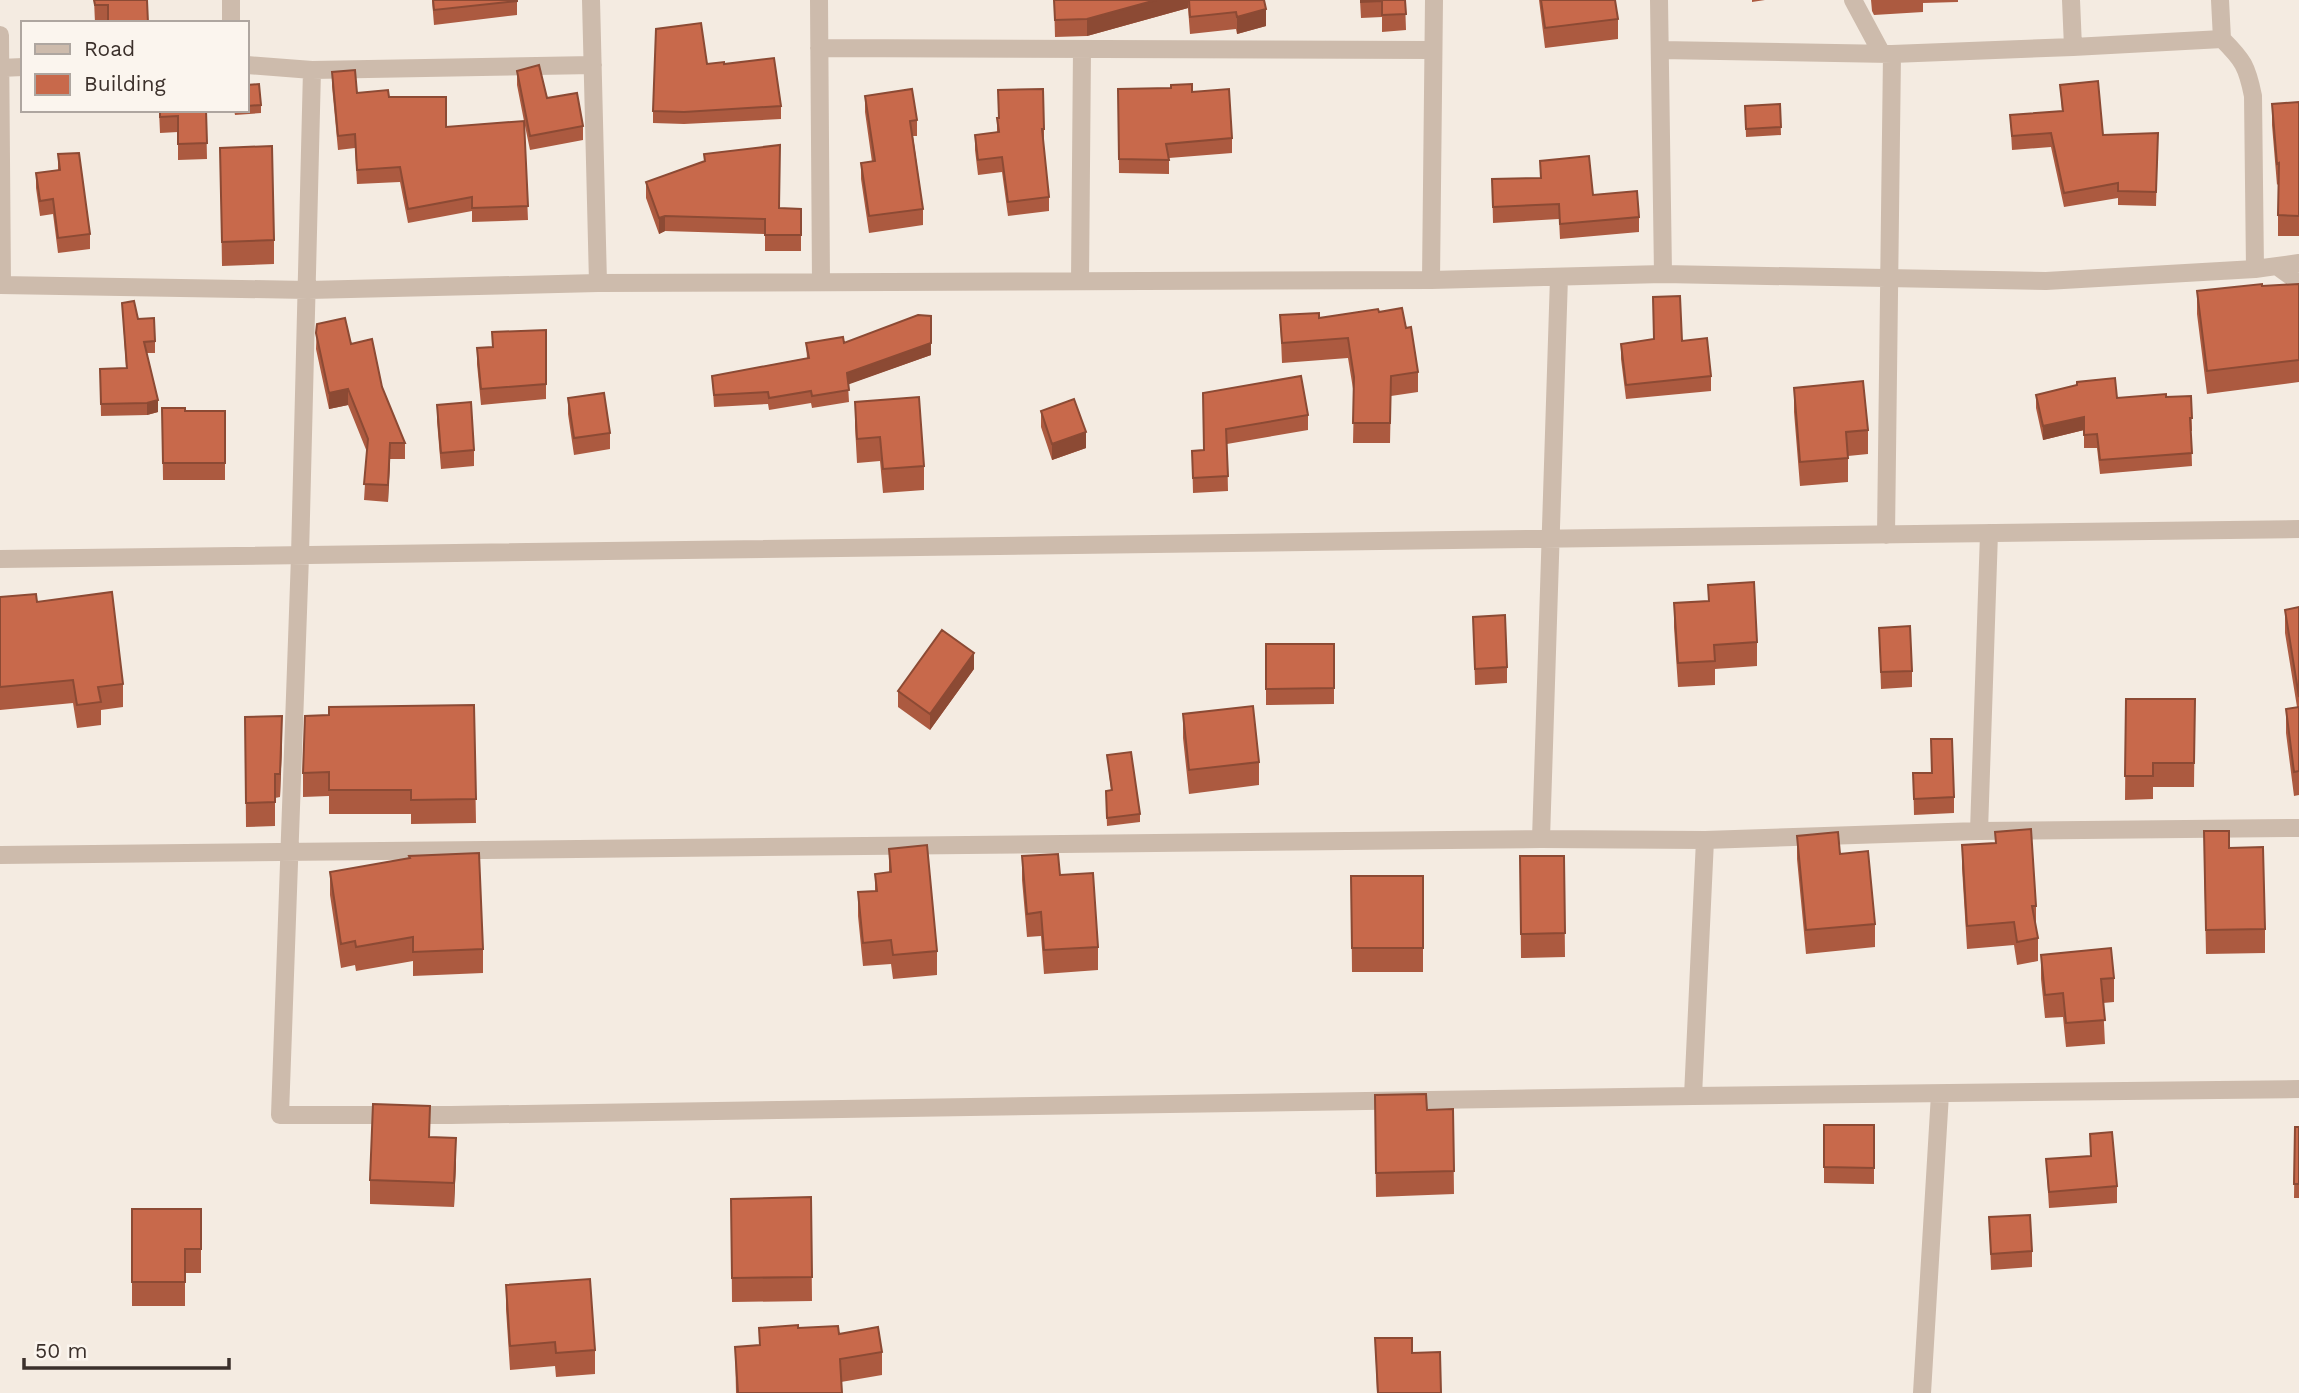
<svg xmlns="http://www.w3.org/2000/svg" width="2299" height="1393" font-family="'Work Sans',sans-serif">
<style>
.lines{fill:none;stroke-linecap:round;stroke-linejoin:round}
.minor{stroke:#cdbbac;stroke-width:18}
.wall{fill:#ac5a40}
.shaded-wall{fill:#8c4a34}
.building{fill:#c8694b;stroke:#8c4a34;stroke-width:2}
</style>
<rect width="100%" height="100%" fill="#f4ebe1"/>
<g class="lines">
<path class="minor" d="M 591,0 L 598,283
M 819,0 L 821,282
M 1659,0 L 1663,274
M 1853,0 L 1882,54
M 2071,0 L 2073,47
M 2220,0 L 2222,39 C 2243,60 2247,66 2253,96 L 2255,269
M 231,23 L 231,0
M 0,35 L 2,285
M 819,48 L 1433,50
M 1660,50 L 1892,54 L 2073,47 L 2222,39
M 247,65 L 312,70 L 593,65
M 0,68 L 23,67
M 312,70 L 300,556 L 280,1115 L 451,1115 L 1693,1096 L 2299,1089
M 2278,267 L 2299,282
M 1431,280 L 1434,0
M 1080,281 L 1082,49
M 0,285 L 308,290 L 598,283 L 1431,280 L 1663,274 L 2046,281 L 2255,269 L 2299,263
M 1886,535 L 1892,54
M 0,559 L 2299,529
M 1979,831 L 1989,533
M 1541,839 L 1559,277
M 0,855 L 1541,839 L 1705,840 L 1979,831 L 2299,828
M 1693,1096 L 1705,840
M 1922,1393 L 1940,1094"/>
</g>
<path class="wall" d="M 94,0 L 147,0 L 148,23 L 95,23 Z
M 432,0 L 517,0 L 517,15 L 434,25 Z
M 1054,0 L 1264,0 L 1266,26 L 1237,34 L 1236,29 L 1190,34 L 1188,8 L 1087,36 L 1055,37 Z
M 1360,0 L 1405,0 L 1406,30 L 1382,32 L 1382,17 L 1361,18 Z
M 1539,0 L 1615,0 L 1618,19 L 1618,39 L 1545,48 Z
M 1752,0 L 1765,0 L 1752,2 Z
M 1871,0 L 1958,0 L 1958,2 L 1923,3 L 1923,12 L 1874,15 L 1872,11 Z
M 707,64 L 724,64 L 781,106 L 781,119 L 684,124 L 653,123 L 653,111 Z
M 517,71 L 547,98 L 583,126 L 583,140 L 530,150 L 524,121 L 528,220 L 472,222 L 472,211 L 408,223 L 400,182 L 357,184 L 355,148 L 338,150 L 332,86 L 332,72 L 357,93 L 389,97 L 446,127 L 524,121 L 517,85 Z
M 247,85 L 261,105 L 261,113 L 235,115 L 234,110 L 247,110 Z
M 2060,85 L 2103,135 L 2158,133 L 2156,206 L 2118,205 L 2118,198 L 2064,207 L 2051,147 L 2012,150 L 2010,115 L 2062,111 Z
M 1171,88 L 1192,92 L 1232,138 L 1232,153 L 1169,158 L 1169,174 L 1119,173 L 1118,89 Z
M 865,96 L 917,120 L 917,136 L 913,136 L 923,209 L 923,225 L 869,233 L 861,179 L 861,163 L 872,162 L 865,112 Z
M 2299,102 L 2299,236 L 2278,236 L 2278,184 L 2277,185 L 2272,125 L 2272,104 Z
M 1780,104 L 1781,135 L 1746,137 L 1745,106 Z
M 159,110 L 206,110 L 207,159 L 178,160 L 178,132 L 160,133 Z
M 997,118 L 1044,129 L 1044,143 L 1043,143 L 1049,197 L 1049,211 L 1008,216 L 1002,172 L 978,175 L 975,150 L 975,135 L 997,133 Z
M 220,148 L 274,240 L 274,264 L 222,266 Z
M 58,154 L 90,234 L 90,249 L 58,253 L 53,214 L 40,216 L 36,188 L 36,173 L 58,170 Z
M 704,154 L 779,208 L 801,209 L 801,251 L 765,251 L 765,234 L 665,231 L 659,234 L 646,198 L 646,182 L 704,161 Z
M 1540,161 L 1593,195 L 1639,217 L 1639,232 L 1560,239 L 1559,219 L 1493,223 L 1492,179 L 1540,178 Z
M 2299,284 L 2299,382 L 2207,394 L 2197,314 L 2197,291 Z
M 122,303 L 138,319 L 155,341 L 155,353 L 147,353 L 158,412 L 147,415 L 101,416 L 100,369 L 126,368 Z
M 1379,312 L 1406,328 L 1418,372 L 1418,392 L 1391,396 L 1390,443 L 1353,443 L 1354,395 L 1348,358 L 1282,363 L 1280,315 L 1319,318 Z
M 317,324 L 351,344 L 382,387 L 405,443 L 405,459 L 390,459 L 388,502 L 364,500 L 367,452 L 348,405 L 329,409 L 316,349 Z
M 546,330 L 546,399 L 481,405 L 477,364 L 477,348 L 492,347 L 492,332 Z
M 1682,341 L 1711,376 L 1711,391 L 1626,399 L 1621,359 L 1621,344 Z
M 806,343 L 844,343 L 931,355 L 848,384 L 849,402 L 812,408 L 811,403 L 769,410 L 768,404 L 714,407 L 712,376 L 807,358 Z
M 1794,388 L 1868,430 L 1868,454 L 1848,456 L 1848,482 L 1800,486 L 1794,412 Z
M 2036,395 L 2117,398 L 2191,396 L 2192,431 L 2191,431 L 2192,466 L 2100,474 L 2097,448 L 2084,448 L 2084,430 L 2043,440 L 2036,408 Z
M 568,398 L 610,433 L 610,449 L 574,455 L 568,414 Z
M 855,402 L 924,466 L 924,490 L 883,493 L 880,461 L 857,463 L 855,426 Z
M 437,405 L 474,450 L 474,466 L 441,469 L 437,421 Z
M 162,408 L 185,411 L 225,411 L 225,480 L 163,480 Z
M 1203,408 L 1308,415 L 1308,430 L 1227,444 L 1228,491 L 1193,493 L 1192,451 L 1204,450 Z
M 1041,411 L 1086,448 L 1052,460 L 1041,427 Z
M 1708,585 L 1757,642 L 1757,666 L 1715,669 L 1715,685 L 1678,687 L 1674,627 L 1674,603 L 1708,601 Z
M 0,597 L 37,602 L 123,684 L 123,707 L 101,710 L 101,725 L 77,728 L 73,703 L 0,710 Z
M 2299,607 L 2299,795 L 2294,796 L 2286,733 L 2286,709 L 2297,707 L 2285,633 L 2285,610 Z
M 1473,617 L 1507,667 L 1507,683 L 1475,685 Z
M 1879,628 L 1912,671 L 1912,687 L 1881,689 Z
M 1266,644 L 1334,644 L 1334,704 L 1266,705 Z
M 974,669 L 930,730 L 898,707 L 898,691 Z
M 2126,699 L 2195,699 L 2194,787 L 2153,787 L 2153,799 L 2125,800 Z
M 474,705 L 476,823 L 411,824 L 411,814 L 329,814 L 329,796 L 303,797 L 303,773 L 329,715 Z
M 1183,714 L 1259,762 L 1259,785 L 1189,794 L 1183,738 Z
M 245,717 L 282,740 L 280,797 L 275,798 L 275,826 L 246,827 Z
M 1931,739 L 1954,797 L 1954,813 L 1914,815 L 1913,773 L 1932,773 Z
M 1107,755 L 1140,814 L 1140,822 L 1107,826 L 1106,799 L 1111,790 Z
M 1995,832 L 2036,906 L 2036,929 L 2038,938 L 2038,961 L 2017,965 L 2014,945 L 1967,949 L 1962,868 L 1962,845 L 1995,843 Z
M 1797,836 L 1840,854 L 1875,924 L 1875,947 L 1806,954 L 1797,859 Z
M 2229,848 L 2265,929 L 2265,953 L 2206,954 L 2204,855 Z
M 889,849 L 937,951 L 937,975 L 893,979 L 891,964 L 863,966 L 858,916 L 858,892 L 875,891 L 875,874 L 889,872 Z
M 1022,856 L 1060,875 L 1098,947 L 1098,970 L 1044,974 L 1041,936 L 1027,937 L 1022,880 Z
M 1520,856 L 1564,856 L 1565,957 L 1521,958 Z
M 330,872 L 483,949 L 483,973 L 413,976 L 413,961 L 356,971 L 355,965 L 341,968 L 330,895 Z
M 1351,876 L 1423,876 L 1423,972 L 1352,972 Z
M 2041,955 L 2114,978 L 2114,1002 L 2103,1003 L 2105,1044 L 2066,1047 L 2063,1017 L 2045,1018 L 2041,979 Z
M 1453,1109 L 1454,1194 L 1376,1197 L 1375,1119 L 1427,1110 Z
M 1824,1125 L 1874,1125 L 1874,1184 L 1824,1183 Z
M 2295,1127 L 2299,1127 L 2299,1198 L 2294,1198 Z
M 2090,1134 L 2117,1186 L 2117,1203 L 2049,1208 L 2046,1159 L 2090,1156 Z
M 430,1137 L 456,1161 L 454,1207 L 370,1204 L 370,1180 Z
M 811,1197 L 812,1301 L 732,1302 L 731,1199 Z
M 132,1209 L 201,1209 L 201,1273 L 185,1273 L 185,1306 L 132,1306 Z
M 1989,1217 L 2032,1251 L 2032,1267 L 1991,1270 Z
M 506,1285 L 595,1350 L 595,1374 L 556,1377 L 555,1366 L 510,1370 L 506,1309 Z
M 759,1328 L 798,1328 L 839,1334 L 882,1352 L 882,1375 L 841,1382 L 842,1393 L 736,1393 L 735,1347 L 759,1345 Z
M 1375,1338 L 1412,1353 L 1441,1393 L 1377,1393 Z"/>
<path class="shaded-wall" d="M 1156,0 L 1188,0 L 1188,8 L 1087,36 L 1087,19 Z
M 1266,9 L 1266,26 L 1237,34 L 1237,17 Z
M 665,216 L 665,231 L 659,234 L 659,218 Z
M 931,316 L 931,355 L 847,385 L 847,373 Z
M 348,389 L 348,405 L 329,409 L 329,393 Z
M 158,400 L 158,412 L 147,415 L 147,403 Z
M 2084,417 L 2084,430 L 2043,440 L 2043,426 Z
M 1086,432 L 1086,448 L 1052,460 L 1052,444 Z
M 390,443 L 390,459 L 388,502 L 388,485 Z
M 974,653 L 974,669 L 930,730 L 930,714 Z
M 282,716 L 282,740 L 280,797 L 280,774 Z
M 456,1138 L 456,1161 L 454,1207 L 454,1183 Z"/>
<path class="building" d="M 94,0 L 147,0 L 148,23 L 108,23 L 108,5 L 95,5 Z
M 433,0 L 517,0 L 517,1 L 434,10 Z
M 1054,0 L 1156,0 L 1087,19 L 1055,20 Z
M 1189,0 L 1264,0 L 1266,9 L 1237,17 L 1236,12 L 1190,17 Z
M 1361,0 L 1405,0 L 1406,14 L 1382,15 L 1382,1 L 1361,2 Z
M 1541,0 L 1615,0 L 1618,19 L 1545,28 Z
M 701,23 L 707,64 L 724,62 L 724,64 L 774,58 L 781,106 L 684,112 L 653,111 L 656,29 Z
M 539,65 L 547,98 L 577,93 L 583,126 L 530,136 L 517,71 Z
M 355,70 L 357,93 L 388,90 L 389,97 L 446,97 L 446,127 L 524,121 L 528,206 L 472,208 L 472,197 L 408,209 L 400,167 L 357,170 L 355,134 L 338,136 L 332,72 Z
M 2098,81 L 2103,135 L 2158,133 L 2156,192 L 2118,191 L 2118,183 L 2064,193 L 2051,133 L 2012,136 L 2010,115 L 2063,111 L 2060,85 Z
M 259,84 L 261,105 L 247,106 L 247,85 Z
M 1192,84 L 1192,92 L 1229,89 L 1232,138 L 1166,144 L 1169,160 L 1119,159 L 1118,89 L 1171,88 L 1171,85 Z
M 912,89 L 917,120 L 910,121 L 923,209 L 869,216 L 861,163 L 875,161 L 865,96 Z
M 1043,89 L 1044,129 L 1042,129 L 1049,197 L 1008,202 L 1002,157 L 978,160 L 975,135 L 999,132 L 997,118 L 999,118 L 998,90 Z
M 2299,102 L 2299,216 L 2278,215 L 2279,163 L 2277,164 L 2272,104 Z
M 1780,104 L 1781,127 L 1746,129 L 1745,106 Z
M 160,110 L 206,110 L 207,143 L 178,144 L 178,116 L 160,117 Z
M 780,145 L 779,208 L 801,209 L 801,235 L 765,235 L 765,219 L 665,216 L 659,218 L 646,182 L 705,161 L 704,154 Z
M 272,146 L 274,240 L 222,242 L 220,148 Z
M 79,153 L 90,234 L 58,238 L 53,199 L 40,201 L 36,173 L 60,170 L 58,154 Z
M 1589,156 L 1593,195 L 1637,191 L 1639,217 L 1560,224 L 1559,204 L 1493,207 L 1492,179 L 1541,178 L 1540,161 Z
M 2262,284 L 2262,286 L 2299,284 L 2299,360 L 2207,371 L 2197,291 Z
M 1680,296 L 1682,341 L 1707,338 L 1711,376 L 1626,385 L 1621,344 L 1654,339 L 1653,297 Z
M 134,301 L 138,319 L 154,318 L 155,341 L 144,342 L 158,400 L 147,403 L 101,404 L 100,369 L 127,368 L 122,303 Z
M 1402,308 L 1406,328 L 1411,327 L 1418,372 L 1391,376 L 1390,423 L 1353,423 L 1354,377 L 1348,338 L 1282,343 L 1280,315 L 1319,313 L 1319,318 L 1378,309 L 1379,312 Z
M 918,315 L 931,316 L 931,343 L 847,373 L 849,390 L 812,396 L 811,391 L 769,398 L 768,392 L 714,395 L 712,376 L 809,358 L 806,343 L 843,337 L 844,343 Z
M 345,318 L 351,344 L 372,339 L 382,387 L 405,443 L 390,443 L 388,485 L 364,484 L 368,439 L 348,389 L 329,393 L 316,333 L 317,324 Z
M 546,330 L 546,384 L 481,389 L 477,348 L 493,347 L 492,332 Z
M 1301,376 L 1308,415 L 1226,429 L 1228,476 L 1193,478 L 1192,451 L 1204,450 L 1203,393 Z
M 2115,378 L 2117,398 L 2166,394 L 2166,397 L 2191,396 L 2192,418 L 2190,418 L 2192,453 L 2100,460 L 2097,434 L 2084,435 L 2084,417 L 2043,426 L 2036,395 L 2077,385 L 2077,382 Z
M 1863,381 L 1868,430 L 1846,432 L 1848,458 L 1800,462 L 1794,388 Z
M 604,393 L 610,433 L 574,438 L 568,398 Z
M 919,397 L 924,466 L 883,469 L 880,437 L 857,439 L 855,402 Z
M 1074,399 L 1086,432 L 1052,444 L 1041,411 Z
M 471,402 L 474,450 L 441,453 L 437,405 Z
M 162,408 L 185,408 L 185,411 L 225,411 L 225,463 L 163,463 Z
M 1754,582 L 1757,642 L 1714,645 L 1715,661 L 1678,663 L 1674,603 L 1709,601 L 1708,585 Z
M 112,592 L 123,684 L 98,687 L 101,702 L 77,705 L 73,680 L 0,687 L 0,597 L 36,594 L 37,602 Z
M 2299,607 L 2299,697 L 2285,610 Z
M 1505,615 L 1507,667 L 1475,669 L 1473,617 Z
M 1910,626 L 1912,671 L 1881,672 L 1879,628 Z
M 942,630 L 974,653 L 930,714 L 898,691 Z
M 1266,644 L 1334,644 L 1334,688 L 1266,689 Z
M 2126,699 L 2195,699 L 2194,763 L 2153,763 L 2153,776 L 2125,776 Z
M 474,705 L 476,799 L 411,800 L 411,790 L 329,790 L 329,772 L 303,773 L 305,716 L 329,715 L 329,707 Z
M 1253,706 L 1259,762 L 1189,770 L 1183,714 Z
M 2299,707 L 2299,771 L 2294,772 L 2286,709 Z
M 282,716 L 280,774 L 275,774 L 275,802 L 246,803 L 245,717 Z
M 1931,739 L 1952,739 L 1954,797 L 1914,799 L 1913,773 L 1932,773 Z
M 1131,752 L 1140,814 L 1107,818 L 1106,791 L 1112,790 L 1107,755 Z
M 2031,829 L 2036,906 L 2032,906 L 2038,938 L 2017,942 L 2014,922 L 1967,926 L 1962,845 L 1996,843 L 1995,832 Z
M 2204,831 L 2229,831 L 2229,848 L 2263,847 L 2265,929 L 2206,930 Z
M 1838,832 L 1840,854 L 1868,851 L 1875,924 L 1806,930 L 1797,836 Z
M 927,845 L 937,951 L 893,955 L 891,940 L 863,943 L 858,892 L 877,891 L 875,874 L 891,872 L 889,849 Z
M 479,853 L 483,949 L 413,952 L 413,937 L 356,947 L 355,941 L 341,944 L 330,872 L 410,858 L 409,856 Z
M 1058,854 L 1060,875 L 1093,873 L 1098,947 L 1044,950 L 1041,912 L 1027,914 L 1022,856 Z
M 1520,856 L 1564,856 L 1565,933 L 1521,934 Z
M 1351,876 L 1423,876 L 1423,948 L 1352,948 Z
M 2111,948 L 2114,978 L 2101,979 L 2105,1020 L 2066,1023 L 2063,993 L 2045,995 L 2041,955 Z
M 1426,1094 L 1427,1110 L 1453,1109 L 1454,1171 L 1376,1173 L 1375,1095 Z
M 373,1104 L 430,1106 L 429,1137 L 456,1138 L 454,1183 L 370,1180 Z
M 1824,1125 L 1874,1125 L 1874,1168 L 1824,1167 Z
M 2295,1127 L 2299,1127 L 2299,1184 L 2294,1184 Z
M 2112,1132 L 2117,1186 L 2049,1192 L 2046,1159 L 2091,1156 L 2090,1134 Z
M 811,1197 L 812,1277 L 732,1278 L 731,1199 Z
M 132,1209 L 201,1209 L 201,1249 L 185,1249 L 185,1282 L 132,1282 Z
M 2030,1215 L 2032,1251 L 1991,1254 L 1989,1217 Z
M 590,1279 L 595,1350 L 556,1353 L 555,1342 L 510,1346 L 506,1285 Z
M 798,1325 L 798,1328 L 838,1326 L 839,1334 L 878,1327 L 882,1352 L 840,1359 L 842,1393 L 738,1393 L 735,1347 L 760,1345 L 759,1328 Z
M 1375,1338 L 1412,1338 L 1412,1353 L 1440,1352 L 1441,1393 L 1378,1393 Z"/>
<rect x="21" y="21" width="228" height="91" fill="#fbf5ee" stroke="#aea6a0" stroke-width="2"/>
<rect x="35" y="44" width="35" height="10" fill="#cdbbac" stroke="#aea6a0" stroke-width="2"/>
<text x="84" y="56" font-size="21" fill="#3b302b">Road</text>
<rect x="35" y="74" width="35" height="21" fill="#c8694b" stroke="#aea6a0" stroke-width="2"/>
<text x="84" y="91" font-size="21" fill="#3b302b">Building</text>
<path d="M24 1358v10h205v-10" fill="none" stroke="#3b302b" stroke-width="3.5"/>
<text x="35" y="1358" font-size="21" fill="#3b302b" stroke="#fbf5ee" stroke-width="5" paint-order="stroke">50 m</text>
</svg>
